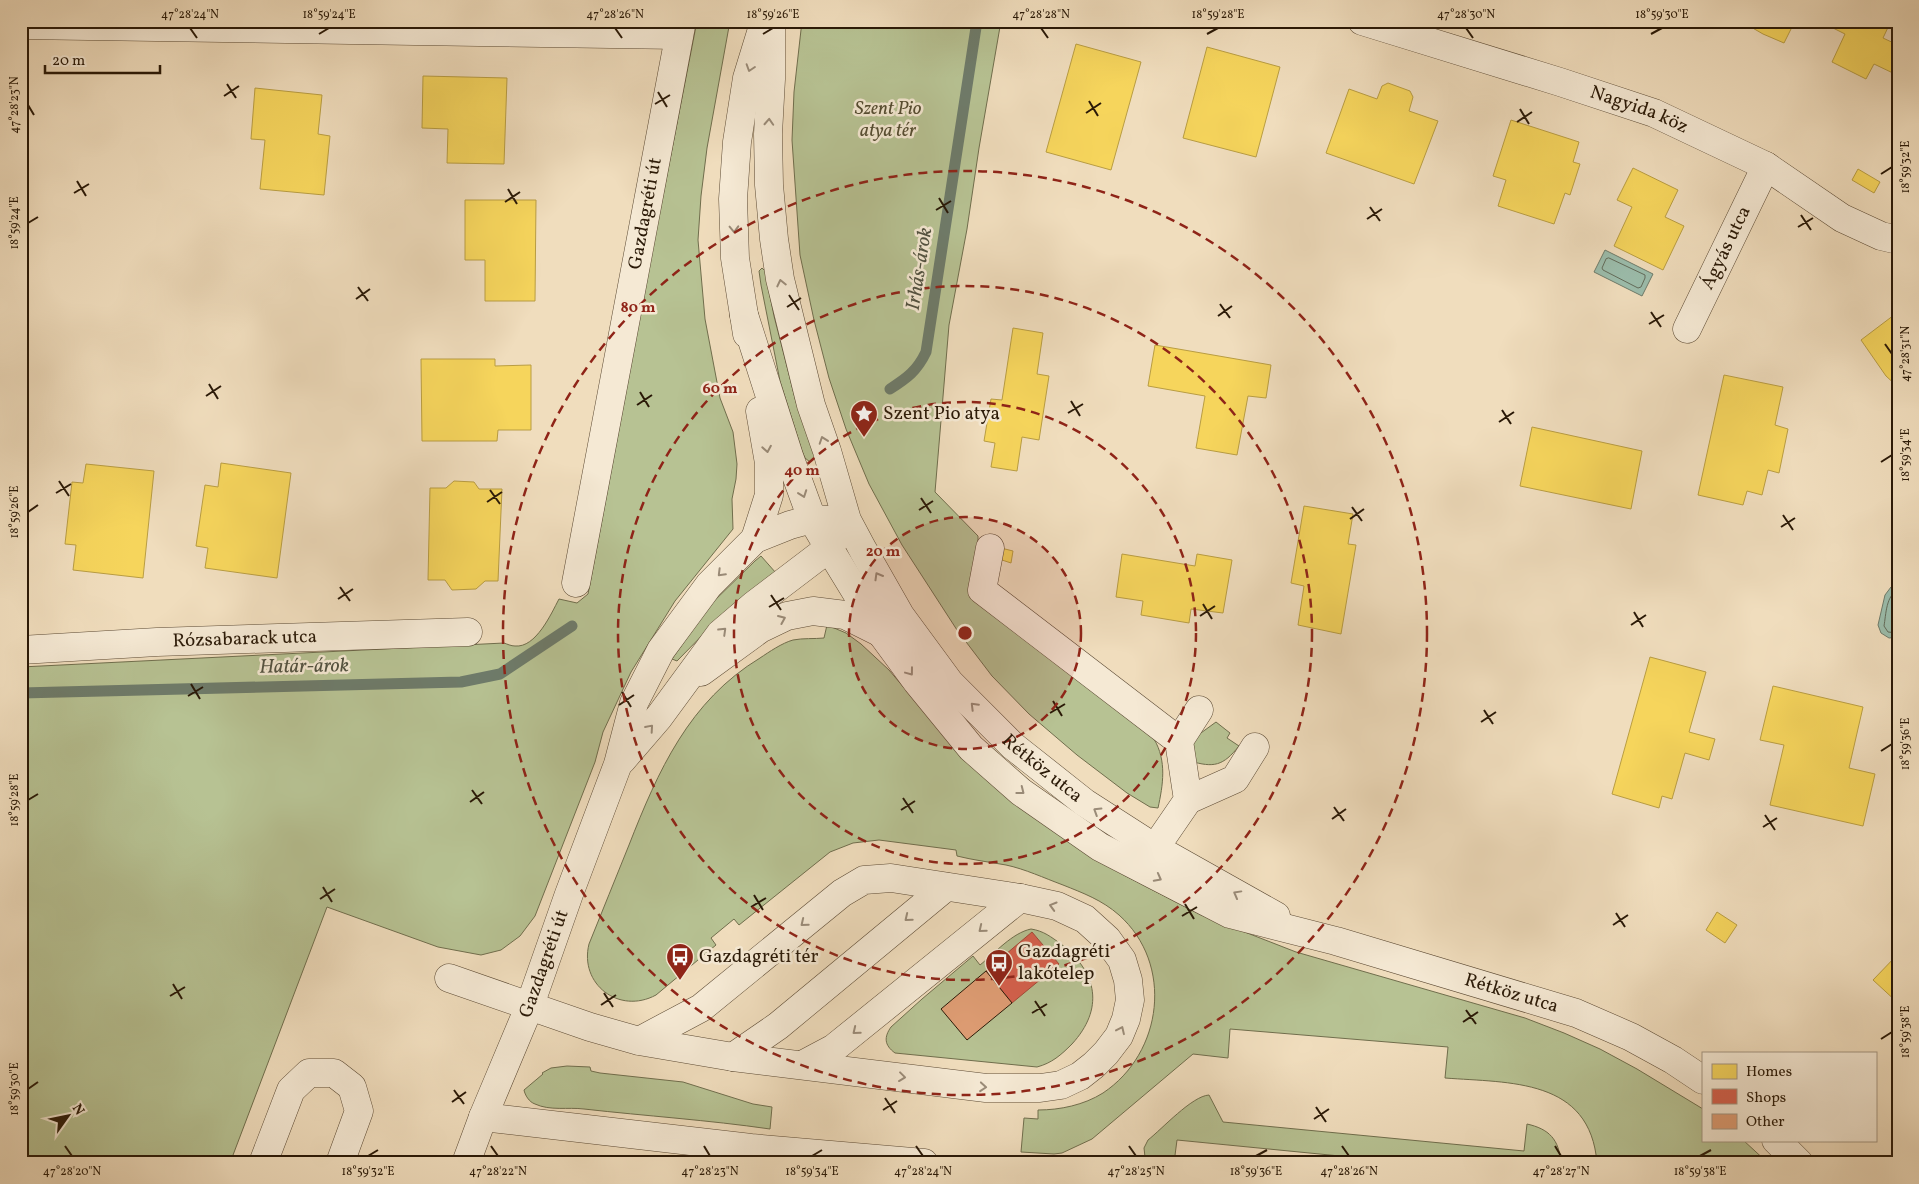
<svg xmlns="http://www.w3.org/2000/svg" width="1919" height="1184" font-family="Vollkorn,serif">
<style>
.green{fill:#b7c293;stroke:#706e4d}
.water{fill:#9bbdac;stroke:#6e7b6a}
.homes{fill:#f6d55c;stroke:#b99d42}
.shops{fill:#d6604d;stroke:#a24b38}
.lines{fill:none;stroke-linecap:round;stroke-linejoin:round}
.shore{stroke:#626b5a;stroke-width:1}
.stream{stroke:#6e7b6a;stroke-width:11}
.building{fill:#df9d74;stroke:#2a1907}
.minor-casing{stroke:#5c4a34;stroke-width:29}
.minor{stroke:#f5e9d4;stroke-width:28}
.oneway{stroke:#9a8b78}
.ticks{fill:none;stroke:#2a1907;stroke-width:2}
.ring{fill:none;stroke:#8f2418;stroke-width:2.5;stroke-dasharray:9 6}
.labels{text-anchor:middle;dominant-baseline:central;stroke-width:5;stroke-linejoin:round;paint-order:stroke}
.park-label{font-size:19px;font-style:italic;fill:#544c31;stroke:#f5e9d4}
.street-label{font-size:19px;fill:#2a1907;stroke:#f5e9d4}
.poi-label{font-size:19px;fill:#2a1907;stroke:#f5e9d4;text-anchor:start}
.water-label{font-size:20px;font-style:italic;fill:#525241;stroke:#f5e9d4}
.centre{fill:#8f2418;stroke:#f5e9d4;stroke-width:2.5}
.ring-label{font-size:15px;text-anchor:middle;font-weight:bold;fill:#8f2418;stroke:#f5e9d4;stroke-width:5;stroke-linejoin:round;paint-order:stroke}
.neatline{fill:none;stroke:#2a1907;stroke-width:2}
.ticks-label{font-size:12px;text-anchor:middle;fill:#2a1907}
</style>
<rect width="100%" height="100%" fill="#f0ddbd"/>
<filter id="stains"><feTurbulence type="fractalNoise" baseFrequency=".004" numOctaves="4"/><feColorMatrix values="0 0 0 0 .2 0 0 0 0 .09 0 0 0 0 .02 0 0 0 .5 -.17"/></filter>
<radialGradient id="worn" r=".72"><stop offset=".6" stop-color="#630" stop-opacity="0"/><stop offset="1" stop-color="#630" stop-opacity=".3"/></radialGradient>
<path class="green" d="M 697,21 L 730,21 L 707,148 L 701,196 L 698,240 L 705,319 L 720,398 L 733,432 L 737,464 L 736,479 L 732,499 L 733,529 L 675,601 L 631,672 L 603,732 L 595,762 L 535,916 L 520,936 L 501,950 L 481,955 L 438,947 L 327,907 L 230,1163 L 21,1163 L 21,667 L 504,643 C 507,644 511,646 515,646 C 536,648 551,614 559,599 L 577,603 L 588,594 L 656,231 Z
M 802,21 L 1001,21 L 979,148 L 967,229 L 949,325 L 935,492 L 978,536 L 978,549 L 1027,641 L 1154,739 C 1167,761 1163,785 1158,808 L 1150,807 L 1127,793 L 1077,755 L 1029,714 L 992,676 L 957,630 L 902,545 L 869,484 L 846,429 L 829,378 L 814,320 L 800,255 L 792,140 L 794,92 Z
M 762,268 L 765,271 L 774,316 L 796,402 L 815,457 L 810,462 L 805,458 L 802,451 L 780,381 L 761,285 L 759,271 Z
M 761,556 L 776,573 L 729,608 L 677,661 L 672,659 L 710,605 L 755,561 Z
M 827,625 L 846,633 L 861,644 L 889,670 L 938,728 L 1089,854 L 1124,875 L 1201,915 L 1296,952 L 1525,1018 L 1564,1033 L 1600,1049 L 1637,1069 L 1703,1109 L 1703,1140 L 1743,1140 L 1768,1163 L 1597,1163 C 1590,1078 1510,1083 1445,1078 L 1448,1047 L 1230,1029 L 1228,1058 L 1193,1054 L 1092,1139 L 1062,1153 L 1054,1154 L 1021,1152 L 1024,1118 L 1038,1119 L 1038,1110 C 1060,1110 1084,1105 1103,1093 C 1163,1053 1174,964 1119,915 C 1102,900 1083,893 1063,885 C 1044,878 1025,869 1006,865 C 989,862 973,860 957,856 L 956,850 L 879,840 L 853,843 L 830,852 L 739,925 L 734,919 L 711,938 L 716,945 L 656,995 C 619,1015 579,984 589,944 C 602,911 616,878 629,845 C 658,771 689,701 760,658 C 769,652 782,643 793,640 C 803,638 814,639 824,638 Z
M 1216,722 L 1230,733 L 1227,738 L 1239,746 C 1223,766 1214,768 1190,761 L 1194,738 Z
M 1031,929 C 1044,931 1051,937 1061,944 C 1098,973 1104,1009 1072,1044 C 1061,1055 1052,1063 1037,1067 L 895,1053 C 884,1045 884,1037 891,1027 L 922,999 L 973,956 L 980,965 C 995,953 1012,933 1031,929 Z
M 567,1066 L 590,1067 L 591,1071 L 600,1073 L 683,1082 L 753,1104 L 772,1107 L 770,1129 C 708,1120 646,1116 584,1109 C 568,1107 550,1111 535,1104 C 529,1102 525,1095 524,1090 L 543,1074 L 542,1073 L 551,1068 Z
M 1209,1095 L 1223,1122 L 1524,1151 L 1527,1124 C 1549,1129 1559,1139 1561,1163 L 1411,1163 L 1177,1140 L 1174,1163 L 1151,1163 L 1145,1157 L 1144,1148 L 1148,1140 C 1162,1129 1192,1096 1209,1095 Z"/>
<path class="water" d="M 1605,250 L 1653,274 L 1642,296 L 1594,272 Z
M 1898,586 L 1898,637 L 1889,638 L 1881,633 L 1878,625 L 1885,595 L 1891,587 Z"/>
<path class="homes" d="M 1744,21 L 1795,21 L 1784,43 L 1763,34 L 1744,23 Z
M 1836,21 L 1891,21 L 1883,38 L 1898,45 L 1898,68 L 1895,74 L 1874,64 L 1866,79 L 1832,62 L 1845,34 L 1833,28 Z
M 1076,44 L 1141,62 L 1111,170 L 1046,152 Z
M 1207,47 L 1280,67 L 1256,157 L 1183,138 Z
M 423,76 L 507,78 L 504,164 L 447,163 L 448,129 L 422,128 Z
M 1388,83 L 1410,91 L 1413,97 L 1409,111 L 1438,121 L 1414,184 L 1326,153 L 1349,89 L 1377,99 L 1382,86 Z
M 255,88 L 322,95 L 318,134 L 330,136 L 324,195 L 260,189 L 265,140 L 251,139 Z
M 1511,120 L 1579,142 L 1573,162 L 1580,164 L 1570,195 L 1565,193 L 1554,224 L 1498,206 L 1506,180 L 1493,176 Z
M 1633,168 L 1678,190 L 1665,217 L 1684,226 L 1663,270 L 1614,246 L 1632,207 L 1617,200 Z
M 1858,169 L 1880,182 L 1874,193 L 1852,180 Z
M 465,200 L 536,200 L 535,301 L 485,301 L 485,260 L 465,260 Z
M 1898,312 L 1898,387 L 1886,376 L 1861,340 Z
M 1013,328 L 1043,333 L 1037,374 L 1049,376 L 1039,440 L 1022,437 L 1017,471 L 991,467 L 995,443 L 984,441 L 991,399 L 1002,400 Z
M 1155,345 L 1271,365 L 1266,398 L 1248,396 L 1237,455 L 1196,448 L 1205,396 L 1148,386 Z
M 421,359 L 495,359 L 495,366 L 531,365 L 531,430 L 498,430 L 497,441 L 422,441 Z
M 1724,375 L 1783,387 L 1775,425 L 1788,429 L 1779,473 L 1768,470 L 1762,495 L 1747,491 L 1743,505 L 1698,495 Z
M 1532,427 L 1642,451 L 1631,509 L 1520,486 Z
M 221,463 L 291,473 L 277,578 L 205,568 L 208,548 L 196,546 L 205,485 L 218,487 Z
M 86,464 L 154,471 L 143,578 L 73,570 L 76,545 L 65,544 L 72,482 L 83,483 Z
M 454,481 L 474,482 L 479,489 L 502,489 L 498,581 L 485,581 L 476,589 L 452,590 L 445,580 L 428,580 L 430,488 L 446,488 Z
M 1304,506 L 1353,514 L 1348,544 L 1356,545 L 1341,634 L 1298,625 L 1304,586 L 1291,583 Z
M 1001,548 L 1013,551 L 1011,563 L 999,559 Z
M 1122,554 L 1195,566 L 1197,554 L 1232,560 L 1223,613 L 1191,609 L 1189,623 L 1141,615 L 1143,601 L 1116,597 Z
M 1650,657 L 1706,672 L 1689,732 L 1715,739 L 1709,760 L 1685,753 L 1672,799 L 1662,796 L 1659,808 L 1612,794 Z
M 1773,686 L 1863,707 L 1849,768 L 1875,774 L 1863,826 L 1770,805 L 1784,745 L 1760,740 Z
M 1717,912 L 1737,925 L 1725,943 L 1706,930 Z
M 1898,954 L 1898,1003 L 1873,980 Z"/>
<path class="shops" d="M 1032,932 L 1059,964 L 1012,1003 L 986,971 Z"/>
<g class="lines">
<path class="shore" d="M 1609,258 L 1645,275 L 1645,278 L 1641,287 L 1638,288 L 1603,270 L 1602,268 L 1606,259 Z
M 1898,591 C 1886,594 1886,615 1884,626 L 1888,632 L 1898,633"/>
<path class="stream" d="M 890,389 C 907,378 917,371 926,352 L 977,21
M 21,693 L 461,682 L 500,674 L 572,626"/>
</g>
<path class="building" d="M 986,971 L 1012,1003 L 967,1040 L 941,1009 Z"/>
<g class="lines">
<defs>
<g id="minor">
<path id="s1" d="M 771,21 L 771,79 L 768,134 L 769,185 L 774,239 L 780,279 L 811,405 L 827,451 L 847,520 L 863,550 L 900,615 L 950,683 L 1013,746 L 1085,803 L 1155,848 L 1276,916"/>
<path id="s2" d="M 1362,21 L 1560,82 L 1654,113 L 1766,166 L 1842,218 L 1881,236 L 1898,240"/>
<path d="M 21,25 L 679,35"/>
<path id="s3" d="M 744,315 L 789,456 L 812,519 L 829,548 L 881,633 L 917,682 L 971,748 L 1021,792 L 1100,847 L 1230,914 L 1336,941 L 1576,1013 L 1631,1037 L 1673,1060 L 1703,1080"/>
<path id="s4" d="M 1687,329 L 1766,166"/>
<path d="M 747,334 L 735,258 L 733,199 L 737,142 L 747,78 L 763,26"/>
<path d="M 755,539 L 769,495 L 769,463 L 760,411"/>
<path d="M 990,548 L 982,590 L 1179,741"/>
<path id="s5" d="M 576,583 L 682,21"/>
<path id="s6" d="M 21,650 L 157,642 L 468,632"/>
<path d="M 701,672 L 760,629 L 787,616 L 813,611 L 845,615 L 881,633"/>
<path d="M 622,760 L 659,717 L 720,634 L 754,605 L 829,548 L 839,533"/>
<path d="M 1188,800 L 1235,779 L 1255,747"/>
<path d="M 1155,848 L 1188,800 L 1179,741 L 1199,710"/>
<path d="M 449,978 L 590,1027 L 639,1041 L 733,1057 L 986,1088 L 1040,1088 L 1061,1085 L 1080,1076 L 1094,1065 L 1106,1053 L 1119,1036 L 1126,1019 L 1130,1000 L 1128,980 L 1122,960 L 1107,939 L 1085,919 L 1057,906 L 1020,898 L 891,878 L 864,880 L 842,893 L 701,1008 L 639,1041"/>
<path d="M 733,1057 L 778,1026 L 946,887"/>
<path d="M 802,1065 L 834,1048 L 1020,898"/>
<path d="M 483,1117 L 751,1148 L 924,1163"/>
<path d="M 1776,1140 L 1799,1163"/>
<path d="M 263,1163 L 291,1090 L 309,1073 L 334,1073 L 352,1087 L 359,1111 L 340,1163"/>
<path id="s7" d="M 466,1163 L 483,1117 L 530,1005 L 569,894 L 618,764 L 634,703 L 661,650 L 709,585 L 755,539 L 790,525 L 812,519 L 831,520"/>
</g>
</defs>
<use href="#minor" class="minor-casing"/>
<use href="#minor" class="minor"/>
</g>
<defs><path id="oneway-chevron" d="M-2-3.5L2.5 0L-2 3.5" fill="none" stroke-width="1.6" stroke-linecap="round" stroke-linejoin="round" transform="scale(1.25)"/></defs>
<g class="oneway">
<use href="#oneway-chevron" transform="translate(750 68) rotate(108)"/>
<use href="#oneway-chevron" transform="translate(769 122) rotate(-87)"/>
<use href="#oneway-chevron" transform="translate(734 229) rotate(88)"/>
<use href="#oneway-chevron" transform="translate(781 283) rotate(-103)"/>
<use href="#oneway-chevron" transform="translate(823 440) rotate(-109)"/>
<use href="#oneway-chevron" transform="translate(767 449) rotate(80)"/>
<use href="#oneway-chevron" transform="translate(803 494) rotate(70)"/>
<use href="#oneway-chevron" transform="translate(721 573) rotate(135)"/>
<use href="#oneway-chevron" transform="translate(878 576) rotate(-120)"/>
<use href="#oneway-chevron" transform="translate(782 619) rotate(-23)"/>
<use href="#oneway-chevron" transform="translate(723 631) rotate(-44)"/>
<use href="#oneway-chevron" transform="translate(910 672) rotate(53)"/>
<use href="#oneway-chevron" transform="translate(974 706) rotate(-135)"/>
<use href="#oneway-chevron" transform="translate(650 728) rotate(-49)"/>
<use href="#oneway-chevron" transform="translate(1021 791) rotate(38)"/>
<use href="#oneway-chevron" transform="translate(1097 811) rotate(-148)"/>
<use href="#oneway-chevron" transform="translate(1158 878) rotate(28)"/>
<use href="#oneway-chevron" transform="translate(1237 894) rotate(-151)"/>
<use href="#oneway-chevron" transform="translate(1053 906) rotate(-164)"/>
<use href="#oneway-chevron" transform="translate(908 918) rotate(141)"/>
<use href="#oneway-chevron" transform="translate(804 923) rotate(141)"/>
<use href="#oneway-chevron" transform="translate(982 929) rotate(141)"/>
<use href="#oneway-chevron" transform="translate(1121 1030) rotate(-65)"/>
<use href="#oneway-chevron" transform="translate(856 1031) rotate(141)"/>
<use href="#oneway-chevron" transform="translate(902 1077) rotate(7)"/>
<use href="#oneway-chevron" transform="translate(983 1087) rotate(5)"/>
</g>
<path class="ticks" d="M 190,28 L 197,38M 615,28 L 622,38M 1041,28 L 1048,38M 1466,28 L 1473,38M 319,34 L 329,28M 763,34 L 773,28M 1207,34 L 1218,28M 1651,34 L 1662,28M 227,84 L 236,98M 658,92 L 667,107M 224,96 L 239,86M 1089,101 L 1098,116M 655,104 L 670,95M 28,105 L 34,115M 1520,109 L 1529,124M 1086,113 L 1101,103M 1517,122 L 1532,112M 1881,174 L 1892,167M 77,181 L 86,196M 508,189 L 517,204M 74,193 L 89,184M 939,198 L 948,213M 505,202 L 520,192M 1370,207 L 1380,221M 936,210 L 951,201M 1801,215 L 1811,230M 1367,219 L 1382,209M 28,223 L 38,217M 1798,227 L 1813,218M 358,287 L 368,301M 789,295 L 799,310M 356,299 L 370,289M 1220,304 L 1230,318M 787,307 L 801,298M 1651,312 L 1661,327M 1218,316 L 1232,306M 1649,324 L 1664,315M 1885,344 L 1892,354M 209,384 L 218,399M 640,392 L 649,407M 206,396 L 221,386M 1071,401 L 1080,416M 637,405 L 652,395M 1502,410 L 1511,424M 1068,413 L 1083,404M 1499,422 L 1514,412M 1881,462 L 1892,455M 59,481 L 69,496M 490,490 L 500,504M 56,493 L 71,484M 921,498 L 931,513M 487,502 L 502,492M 1352,507 L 1362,521M 919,510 L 933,501M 28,512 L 38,505M 1783,515 L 1793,530M 1350,519 L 1364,509M 1781,527 L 1795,518M 340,587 L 350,601M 771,595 L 781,610M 338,599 L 353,589M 1203,604 L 1212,619M 769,607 L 784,598M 1634,612 L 1643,627M 1200,616 L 1215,606M 1631,625 L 1646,615M 191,684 L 200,699M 622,692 L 631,707M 188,696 L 203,687M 1053,701 L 1062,716M 619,705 L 634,695M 1484,710 L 1493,724M 1050,713 L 1065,704M 1481,722 L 1496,712M 1881,751 L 1892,744M 472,790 L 482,804M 903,798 L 913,813M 28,800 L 38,794M 470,802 L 484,792M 1334,807 L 1344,821M 901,810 L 915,801M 1765,815 L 1775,830M 1332,819 L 1346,809M 1763,827 L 1777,818M 323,887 L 332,902M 754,895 L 763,910M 320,899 L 335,889M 1185,904 L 1194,919M 751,907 L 766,898M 1616,913 L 1625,927M 1182,916 L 1197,907M 1613,925 L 1628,915M 173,984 L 182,999M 604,993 L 613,1007M 170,996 L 185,987M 1035,1001 L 1045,1016M 601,1005 L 616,995M 1466,1010 L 1476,1024M 1032,1013 L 1047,1004M 1463,1022 L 1478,1012M 1881,1039 L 1892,1032M 28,1089 L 38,1082M 454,1090 L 464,1104M 885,1098 L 895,1113M 452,1102 L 466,1092M 1316,1107 L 1326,1122M 883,1110 L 897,1101M 1314,1119 L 1329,1109M 65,1146 L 72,1156M 491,1146 L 498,1156M 704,1146 L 710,1156M 916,1146 L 923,1156M 1129,1146 L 1136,1156M 1342,1146 L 1349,1156M 1555,1146 L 1561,1156M 368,1156 L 378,1150M 812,1156 L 822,1150M 1256,1156 L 1267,1150M 1700,1156 L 1711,1150"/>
<circle cx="965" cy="633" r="116" fill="#8f2418" fill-opacity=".12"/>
<g class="ring">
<circle cx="965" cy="633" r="116"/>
<circle cx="965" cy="633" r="231"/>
<circle cx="965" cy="633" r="347"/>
<circle cx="965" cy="633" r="462"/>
</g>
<defs>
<symbol id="sight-pin" viewBox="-11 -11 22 30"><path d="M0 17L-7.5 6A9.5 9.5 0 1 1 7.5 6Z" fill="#8f2418" stroke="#f5e9d4"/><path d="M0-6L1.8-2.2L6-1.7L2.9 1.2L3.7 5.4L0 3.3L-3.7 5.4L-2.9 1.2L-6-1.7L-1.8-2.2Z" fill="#fff"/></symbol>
<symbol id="bus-pin" viewBox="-11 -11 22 30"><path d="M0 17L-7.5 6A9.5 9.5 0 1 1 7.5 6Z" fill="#8f2418" stroke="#f5e9d4"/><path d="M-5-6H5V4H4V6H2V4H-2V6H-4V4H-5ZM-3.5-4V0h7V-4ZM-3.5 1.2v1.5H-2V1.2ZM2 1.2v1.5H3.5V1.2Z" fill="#fff"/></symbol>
</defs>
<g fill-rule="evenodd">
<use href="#sight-pin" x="848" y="398" width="32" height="43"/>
<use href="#bus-pin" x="664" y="941" width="32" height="43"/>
<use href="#bus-pin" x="983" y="947" width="32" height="43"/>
</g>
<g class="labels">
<g class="park-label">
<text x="888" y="109">Szent Pio<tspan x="888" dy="22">atya tér</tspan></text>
</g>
<g class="street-label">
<text stroke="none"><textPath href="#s2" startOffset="291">Nagyida köz</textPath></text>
<text stroke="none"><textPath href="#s5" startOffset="376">Gazdagréti út</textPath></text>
<text stroke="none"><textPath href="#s4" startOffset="90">Ágyás utca</textPath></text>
<text stroke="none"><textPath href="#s6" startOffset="224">Rózsabarack utca</textPath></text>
<text stroke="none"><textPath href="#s1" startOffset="828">Rétköz utca</textPath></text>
<text stroke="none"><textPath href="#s7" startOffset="214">Gazdagréti út</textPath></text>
<text stroke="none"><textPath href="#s3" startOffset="1096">Rétköz utca</textPath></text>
</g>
<g class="poi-label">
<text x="883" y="414">Szent Pio atya</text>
<text x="1018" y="952">Gazdagréti<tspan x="1018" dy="22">lakótelep</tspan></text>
<text x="699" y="957">Gazdagréti tér</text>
</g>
<g class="water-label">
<text transform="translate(920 269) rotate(-81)">Irhás-árok</text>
<text transform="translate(304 667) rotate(-1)">Határ-árok</text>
</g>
</g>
<circle cx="965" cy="633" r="8" class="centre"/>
<g class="ring-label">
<text x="638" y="312">80 m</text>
<text x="720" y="393">60 m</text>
<text x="802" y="475">40 m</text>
<text x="883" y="556">20 m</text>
</g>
<rect width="1919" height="1184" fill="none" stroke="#f0ddbd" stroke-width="55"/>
<rect x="1702" y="1052" width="175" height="90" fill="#f5e9d4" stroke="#a49682"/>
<rect x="1712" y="1064" width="25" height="15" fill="#f6d55c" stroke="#a49682"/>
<text x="1746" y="1076" font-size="15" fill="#2a1907">Homes</text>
<rect x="1712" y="1089" width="25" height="15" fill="#d6604d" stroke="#a49682"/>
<text x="1746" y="1102" font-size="15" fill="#2a1907">Shops</text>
<rect x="1712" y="1114" width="25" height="15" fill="#df9d74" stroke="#a49682"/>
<text x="1746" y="1126" font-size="15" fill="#2a1907">Other</text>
<g transform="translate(68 1116) rotate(57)" stroke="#f5e9d4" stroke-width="4" paint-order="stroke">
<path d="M0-4L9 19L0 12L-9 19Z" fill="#2a1907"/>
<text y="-8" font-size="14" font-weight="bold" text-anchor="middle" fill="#2a1907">N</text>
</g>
<path d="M45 65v8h115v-8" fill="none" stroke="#2a1907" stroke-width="2.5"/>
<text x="52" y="65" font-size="15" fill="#2a1907" stroke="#f5e9d4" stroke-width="4" paint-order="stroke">20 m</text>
<rect x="28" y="28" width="1864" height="1128" class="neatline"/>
<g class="ticks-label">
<text x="190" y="18">47°28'24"N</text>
<text x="329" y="18">18°59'24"E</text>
<text x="615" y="18">47°28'26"N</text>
<text x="773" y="18">18°59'26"E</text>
<text x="1041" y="18">47°28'28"N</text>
<text x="1218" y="18">18°59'28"E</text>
<text x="1466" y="18">47°28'30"N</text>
<text x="1662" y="18">18°59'30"E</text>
<text transform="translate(14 105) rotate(-90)" y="4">47°28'23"N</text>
<text transform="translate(1905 167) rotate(-90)" y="4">18°59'32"E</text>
<text transform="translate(14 223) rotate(-90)" y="4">18°59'24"E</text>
<text transform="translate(1905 354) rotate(-90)" y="4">47°28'31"N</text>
<text transform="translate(1905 455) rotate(-90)" y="4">18°59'34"E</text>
<text transform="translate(14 512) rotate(-90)" y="4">18°59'26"E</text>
<text transform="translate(1905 744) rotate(-90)" y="4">18°59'36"E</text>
<text transform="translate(14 800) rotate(-90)" y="4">18°59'28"E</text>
<text transform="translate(1905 1032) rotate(-90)" y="4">18°59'38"E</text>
<text transform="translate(14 1089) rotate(-90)" y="4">18°59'30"E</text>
<text x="72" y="1175">47°28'20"N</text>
<text x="368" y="1175">18°59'32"E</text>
<text x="498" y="1175">47°28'22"N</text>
<text x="710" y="1175">47°28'23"N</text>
<text x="812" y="1175">18°59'34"E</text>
<text x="923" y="1175">47°28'24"N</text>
<text x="1136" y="1175">47°28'25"N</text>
<text x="1256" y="1175">18°59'36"E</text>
<text x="1349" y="1175">47°28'26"N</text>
<text x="1561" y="1175">47°28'27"N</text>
<text x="1700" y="1175">18°59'38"E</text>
</g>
<rect width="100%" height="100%" filter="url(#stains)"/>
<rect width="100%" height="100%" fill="url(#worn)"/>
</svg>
